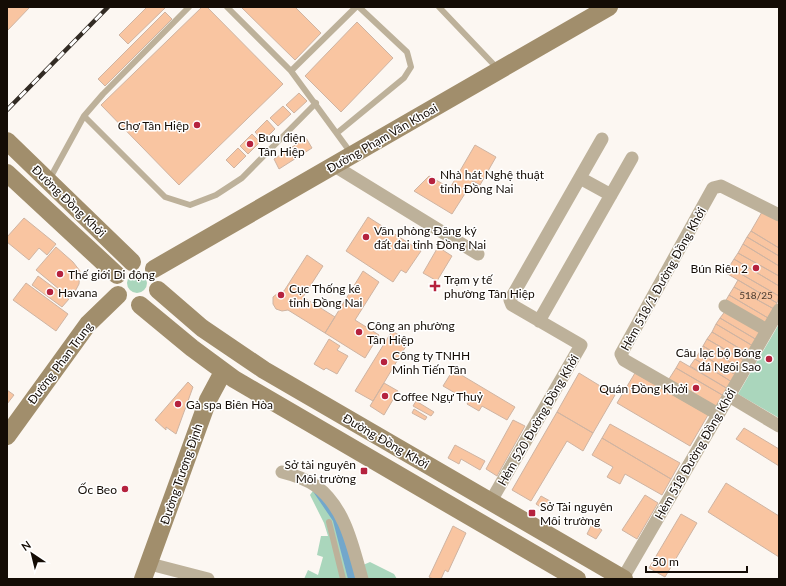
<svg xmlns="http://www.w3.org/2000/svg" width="786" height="586" font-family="Lato,sans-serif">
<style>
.green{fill:#aad6bc}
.water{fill:#72a7cb}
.building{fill:#f9c5a1;stroke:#cfb4a2}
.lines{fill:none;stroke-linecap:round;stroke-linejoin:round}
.lane{stroke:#bdb19a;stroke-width:6}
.street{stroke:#bdb19a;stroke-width:13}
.secondary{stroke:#a18e6c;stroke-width:18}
.rail-casing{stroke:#322b24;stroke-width:4.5}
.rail{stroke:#fff;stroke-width:3;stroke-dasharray:9;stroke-linecap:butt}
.poi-dot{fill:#b5223e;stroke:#fff;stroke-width:1.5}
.labels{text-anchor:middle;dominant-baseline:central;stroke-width:3;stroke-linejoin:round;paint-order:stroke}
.number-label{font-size:10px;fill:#4d3a2c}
.poi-label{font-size:12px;fill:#140c05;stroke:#fff;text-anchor:start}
.street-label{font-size:12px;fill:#140c05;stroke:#fff}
</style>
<rect width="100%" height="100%" fill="#fcf7f2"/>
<path class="green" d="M127 283a10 10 0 1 1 20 0a10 10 0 1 1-20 0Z
M 779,324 L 779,418 L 738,394 Z
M 319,482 L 363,565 L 370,562 L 394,574 L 397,579 L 304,579 L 308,570 L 318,575 L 323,557 L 317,555 L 321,536 L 328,536 L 324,523 L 310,495 Z"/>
<path class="water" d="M 312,490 C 340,511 347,547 357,579 L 348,579 L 333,521 Z"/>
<path class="building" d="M 7,7 L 30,7 L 7,31 Z
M 147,7 L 166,7 L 128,44 L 119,35 Z
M 202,7 L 207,7 L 283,84 L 179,185 L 101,105 Z
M 241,7 L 295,7 L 321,33 L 295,60 Z
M 165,12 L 172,19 L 105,86 L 98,79 Z
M 357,22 L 393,58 L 341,112 L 305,76 Z
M 299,93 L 307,101 L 294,113 L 286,105 Z
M 283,106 L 291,114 L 278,126 L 270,118 Z
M 267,120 L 275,129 L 263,141 L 255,132 Z
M 252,134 L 260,142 L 248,154 L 240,146 Z
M 306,138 L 312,148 L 279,169 L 274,159 Z
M 475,145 L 496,157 L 480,185 L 473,181 L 452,214 L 414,191 L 429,176 L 450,188 Z
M 238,148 L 246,156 L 234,168 L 226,160 Z
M 762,212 L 779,220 L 779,248 L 751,231 Z
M 368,217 L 421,251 L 406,273 L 401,270 L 393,282 L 346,251 Z
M 24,218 L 56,244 L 47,255 L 39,248 L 29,260 L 7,242 L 7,237 Z
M 751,231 L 779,248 L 779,256 L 747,237 Z
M 747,237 L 779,256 L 779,266 L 743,244 Z
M 743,244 L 779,266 L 779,276 L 738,253 Z
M 56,247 L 73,262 L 80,271 L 79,284 L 71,299 L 36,270 Z
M 438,247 L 452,256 L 437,281 L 423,273 Z
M 738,253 L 779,276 L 779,286 L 734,259 Z
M 307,255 L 323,266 L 303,297 L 335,317 L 325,333 L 288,310 L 282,311 L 276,309 L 273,304 L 273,297 L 278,293 L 284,291 Z
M 734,259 L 779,286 L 779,296 L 729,267 Z
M 729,267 L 779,296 L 777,303 L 726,273 Z
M 363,271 L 379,282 L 355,320 L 379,335 L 365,358 L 325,333 Z
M 38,276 L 69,299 L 62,307 L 32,285 Z
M 738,280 L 777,303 L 774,309 L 734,287 Z
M 26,283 L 68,314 L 56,331 L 13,300 Z
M 734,287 L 774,309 L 768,318 L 729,295 Z
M 729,295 L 768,318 L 765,325 L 725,302 Z
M 726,310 L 762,331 L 757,340 L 720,318 Z
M 720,318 L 757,340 L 753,346 L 716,324 Z
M 716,324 L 753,346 L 749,354 L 712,332 Z
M 392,331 L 409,341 L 373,401 L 355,391 Z
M 712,332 L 749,354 L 745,361 L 707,339 Z
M 329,339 L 340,346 L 337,350 L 348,356 L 337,374 L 326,368 L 324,370 L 314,364 Z
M 707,339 L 745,361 L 740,368 L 703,346 Z
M 703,346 L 740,368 L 736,375 L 699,353 Z
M 699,353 L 736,375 L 732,382 L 695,359 Z
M 695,359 L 732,382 L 728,389 L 690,366 Z
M 680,361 L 728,389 L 724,396 L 676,368 Z
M 676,368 L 724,396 L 717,407 L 669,379 Z
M 453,370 L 515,407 L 507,420 L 482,406 L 479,411 L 467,404 L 469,401 L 443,386 Z
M 579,373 L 615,395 L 593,433 L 557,412 Z
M 635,373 L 708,415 L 690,446 L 617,403 Z
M 188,382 L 193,387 L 176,434 L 166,427 L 166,430 L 155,420 Z
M 384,383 L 398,391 L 384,415 L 370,406 Z
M 7,390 L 14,395 L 7,404 Z
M 416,401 L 434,412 L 431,416 L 413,406 Z
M 414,409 L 427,417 L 425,420 L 412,413 Z
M 557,412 L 593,433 L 583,451 L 567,441 L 531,501 L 512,490 Z
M 513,420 L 525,426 L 497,476 L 486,469 Z
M 610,424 L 680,463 L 671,479 L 602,438 Z
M 744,428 L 779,449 L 779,466 L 736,439 Z
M 602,438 L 671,479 L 662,495 L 625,474 L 620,484 L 607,477 L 613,467 L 592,455 Z
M 455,445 L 485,461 L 480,470 L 461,459 L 459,464 L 448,458 Z
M 726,483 L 779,516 L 779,557 L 708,512 Z
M 645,495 L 658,503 L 637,539 L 622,530 Z
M 541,496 L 550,501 L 545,510 L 536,504 Z
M 681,514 L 697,523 L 665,577 L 649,568 Z
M 592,524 L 602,530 L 596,539 L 587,534 Z
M 453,526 L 466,533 L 448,572 L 445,570 L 441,579 L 433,579 L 429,577 Z"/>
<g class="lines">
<path class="lane" d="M 227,7 L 291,71 L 351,153
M 439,7 L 498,69
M 291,71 L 356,7
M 84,116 L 165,197 L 190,205 L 216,195 L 242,178 L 316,103
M 337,133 L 404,78 L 411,67 L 407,52 L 359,7
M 49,180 L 84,116 L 103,94 L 189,7
M 329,522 L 343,579"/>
<path class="street" d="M 333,165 L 478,254
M 580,178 L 611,195
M 725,306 L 767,330
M 539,321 L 632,158
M 729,396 L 779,426
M 718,414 L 624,360 L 621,354 L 713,188 L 721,186 L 779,215
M 282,472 C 294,475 306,479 316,486 C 345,507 353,547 362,579
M 491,501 L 581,345 L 512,305 L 510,300 L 602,139
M 150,564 L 208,579
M 623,578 L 779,310"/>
<path class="secondary" d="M 7,141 L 132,262
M 7,173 L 117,275
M 154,269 L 609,7
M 158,290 L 202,328 L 264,370 L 624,579
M 140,305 L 192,348 L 234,379 L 577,579
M 7,436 L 88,324 L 118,295
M 143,579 L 208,400 L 223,372"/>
<defs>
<path id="rail" d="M 7,110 L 108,7"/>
</defs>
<use href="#rail" class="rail-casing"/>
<use href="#rail" class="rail"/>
</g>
<g class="poi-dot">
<circle cx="197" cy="125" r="4"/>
<circle cx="250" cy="144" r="4"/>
<circle cx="432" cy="181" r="4"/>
<circle cx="366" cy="237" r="4"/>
<circle cx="756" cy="268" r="4"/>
<circle cx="60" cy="274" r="4"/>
<path d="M433 280h4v4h4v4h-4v4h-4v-4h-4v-4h4z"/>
<circle cx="50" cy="292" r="4"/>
<circle cx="281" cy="295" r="4"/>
<circle cx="359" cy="332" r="4"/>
<circle cx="769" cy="359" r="4"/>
<circle cx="384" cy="362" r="4"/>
<circle cx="696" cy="388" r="4"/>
<circle cx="385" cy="396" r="4"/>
<circle cx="178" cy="404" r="4"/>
<rect x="360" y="467" width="8" height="8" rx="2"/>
<circle cx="125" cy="489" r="4"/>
<rect x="528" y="509" width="8" height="8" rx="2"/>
</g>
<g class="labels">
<g class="number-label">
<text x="756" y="295">518/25</text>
</g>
<g class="poi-label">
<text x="189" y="125" text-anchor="end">Chợ Tân Hiệp</text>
<text x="258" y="137">Bưu điện<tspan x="258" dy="14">Tân Hiệp</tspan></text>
<text x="440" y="174">Nhà hát Nghệ thuật<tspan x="440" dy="14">tỉnh Đồng Nai</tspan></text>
<text x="374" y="230">Văn phòng Đăng ký<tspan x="374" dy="14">đất đai tỉnh Đồng Nai</tspan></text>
<text x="748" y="268" text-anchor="end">Bún Riêu 2</text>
<text x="68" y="274">Thế giới Di động</text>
<text x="444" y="279">Trạm y tế<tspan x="444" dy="14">phường Tân Hiệp</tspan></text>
<text x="289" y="288">Cục Thống kê<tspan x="289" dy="14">tỉnh Đồng Nai</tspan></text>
<text x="58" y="292">Havana</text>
<text x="367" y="325">Công an phường<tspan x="367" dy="14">Tân Hiệp</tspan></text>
<text x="761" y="352" text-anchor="end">Câu lạc bộ Bóng<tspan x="761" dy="14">đá Ngôi Sao</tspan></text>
<text x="392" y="355">Công ty TNHH<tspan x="392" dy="14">Minh Tiến Tân</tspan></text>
<text x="688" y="388" text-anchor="end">Quán Đồng Khởi</text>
<text x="393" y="396">Coffee Ngự Thuỷ</text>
<text x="186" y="404">Gà spa Biên Hòa</text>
<text x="356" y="464" text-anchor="end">Sở tài nguyên<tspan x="356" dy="14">Môi trường</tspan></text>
<text x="117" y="489" text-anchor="end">Ốc Beo</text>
<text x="540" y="506">Sở Tài nguyên<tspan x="540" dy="14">Môi trường</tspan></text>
</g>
<g class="street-label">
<text transform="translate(382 138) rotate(-30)">Đường Phạm Văn Khoai</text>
<text transform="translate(69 201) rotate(44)">Đường Đồng Khởi</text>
<text transform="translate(663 279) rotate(-61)">Hẻm 518/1 Đường Đồng Khởi</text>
<text transform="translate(60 363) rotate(-53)">Đường Phan Trung</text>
<text transform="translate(538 420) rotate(-60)">Hẻm 520 Đường Đồng Khởi</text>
<text transform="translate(386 441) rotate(30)">Đường Đồng Khởi</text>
<text transform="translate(695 454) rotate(-60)">Hẻm 518 Đường Đồng Khởi</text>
<text transform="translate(181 474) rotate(-71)">Đường Trương Định</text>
</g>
</g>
<rect width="786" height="586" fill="none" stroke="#140c05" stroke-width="16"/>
<g transform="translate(32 554) rotate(325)" stroke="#ffffff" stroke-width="3" paint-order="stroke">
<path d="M0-3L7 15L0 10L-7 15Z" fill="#140c05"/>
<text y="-6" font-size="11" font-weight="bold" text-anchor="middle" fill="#140c05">N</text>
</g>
<path d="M646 566v6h101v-6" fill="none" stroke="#140c05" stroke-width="2"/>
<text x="652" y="566" font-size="12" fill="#140c05" stroke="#ffffff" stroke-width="3" paint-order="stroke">50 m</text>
</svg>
